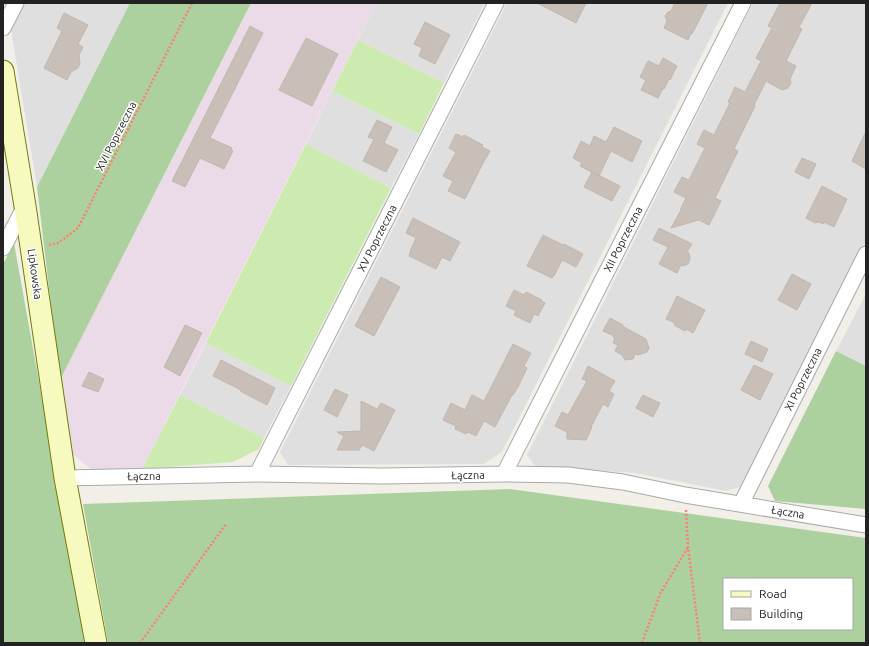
<svg xmlns="http://www.w3.org/2000/svg" width="869" height="646" font-family="Ubuntu,sans-serif">
<style>
.residential{fill:#e0dfdf}
.industrial{fill:#ebdbe8}
.grass{fill:#cdebb0}
.forest{fill:#add19e;fill-rule:evenodd}
.building{fill:#c7bfb8;stroke:#c4b6ab}
.lines{fill:none;stroke-linecap:round;stroke-linejoin:round}
.street-casing{stroke:#a9a9a9;stroke-width:17}
.secondary-casing{stroke:#707d05;stroke-width:23}
.path{stroke:#fa8072;stroke-width:2.5;stroke-dasharray:2 2;stroke-linecap:butt}
.street{stroke:#fff;stroke-width:15}
.secondary{stroke:#f7fabf;stroke-width:21}
.labels{text-anchor:middle;dominant-baseline:central;stroke-width:3;stroke-linejoin:round;paint-order:stroke}
.street-label{font-size:11px;fill:#222;stroke:#fff}
</style>
<rect width="100%" height="100%" fill="#f2efe9"/>
<path class="residential" d="M 24,3 L 130,3 L 37,187 L 11,30 Z
M 376,3 L 485,3 L 444,83 L 358,40 Z
M 507,3 L 728,3 L 502,452 L 484,464 L 288,465 L 280,452 Z
M 753,3 L 866,3 L 866,246 L 744,486 L 726,491 L 635,473 L 535,466 L 527,455 Z
M 332,91 L 419,134 L 391,188 L 306,144 Z
M 866,294 L 866,366 L 836,351 Z
M 206,343 L 291,386 L 264,438 L 180,395 Z"/>
<path class="industrial" d="M 251,3 L 376,3 L 142,469 L 91,469 L 66,449 L 60,380 Z"/>
<path class="grass" d="M 358,40 L 444,83 L 419,134 L 332,91 Z
M 306,144 L 391,188 L 291,386 L 206,343 Z
M 180,395 L 264,438 L 259,449 L 233,462 L 142,469 Z"/>
<path class="forest" d="M 130,3 L 251,3 L 60,380 L 37,187 Z
M 14,243 L 86,643 L 3,643 L 3,264 Z
M 836,351 L 866,366 L 866,509 L 775,501 L 768,486 Z
M 510,489 L 866,538 L 866,643 L 108,643 L 83,504 ZM 724,579 L 852,579 L 852,629 L 724,629 Z"/>
<path class="building" d="M 537,3 L 586,3 L 576,23 Z
M 675,3 L 708,3 L 692,34 L 691,33 L 688,40 L 664,28 L 667,21 L 665,16 L 668,12 L 671,11 Z
M 780,3 L 812,3 L 799,27 L 802,29 L 786,61 L 796,66 L 790,79 L 791,83 L 788,88 L 782,90 L 766,81 L 754,105 L 755,106 L 734,149 L 738,151 L 715,198 L 721,201 L 709,225 L 699,220 L 671,228 L 681,210 L 681,208 L 686,198 L 674,192 L 682,177 L 689,180 L 705,148 L 697,144 L 704,130 L 714,135 L 730,103 L 728,102 L 735,87 L 745,92 L 761,61 L 756,58 L 772,28 L 768,26 Z
M 64,13 L 88,25 L 78,44 L 83,47 L 79,55 L 80,63 L 78,68 L 71,72 L 67,80 L 44,68 L 62,31 L 57,28 Z
M 425,22 L 450,35 L 435,64 L 419,56 L 422,48 L 414,44 Z
M 250,26 L 263,33 L 210,138 L 232,148 L 231,150 L 233,151 L 224,169 L 200,158 L 185,187 L 172,181 Z
M 306,38 L 338,54 L 312,106 L 279,90 Z
M 663,58 L 677,66 L 670,80 L 669,79 L 664,89 L 663,88 L 658,98 L 641,90 L 646,80 L 640,77 L 648,61 L 659,66 Z
M 377,120 L 392,127 L 384,143 L 398,150 L 386,172 L 363,161 L 374,139 L 368,137 Z
M 614,127 L 642,141 L 632,162 L 611,151 L 599,176 L 580,166 L 582,163 L 573,158 L 581,141 L 590,146 L 594,136 L 606,142 Z
M 866,131 L 866,169 L 852,161 Z
M 456,134 L 463,137 L 464,135 L 483,145 L 482,147 L 490,151 L 482,165 L 465,199 L 448,191 L 453,181 L 443,176 L 456,152 L 449,148 Z
M 802,158 L 816,164 L 809,179 L 795,172 Z
M 592,172 L 620,186 L 612,201 L 584,187 Z
M 822,186 L 847,199 L 834,227 L 824,222 L 823,224 L 819,222 L 815,223 L 806,218 Z
M 413,218 L 460,242 L 450,261 L 442,257 L 436,269 L 409,256 L 411,249 L 416,238 L 406,233 Z
M 659,228 L 692,244 L 687,252 L 689,253 L 690,258 L 688,264 L 683,266 L 681,265 L 677,273 L 659,264 L 668,247 L 653,240 Z
M 543,235 L 563,245 L 564,244 L 583,254 L 576,267 L 562,260 L 554,276 L 553,275 L 552,278 L 527,266 L 542,237 L 543,237 Z
M 792,274 L 811,284 L 797,310 L 778,300 Z
M 381,277 L 400,287 L 374,336 L 355,326 Z
M 514,290 L 524,295 L 526,292 L 542,300 L 541,301 L 545,303 L 538,316 L 534,314 L 530,323 L 514,315 L 516,311 L 506,306 Z
M 677,296 L 705,310 L 693,333 L 686,329 L 685,331 L 674,325 L 675,323 L 666,319 Z
M 610,318 L 623,325 L 622,326 L 646,339 L 649,348 L 647,352 L 638,355 L 635,354 L 633,359 L 625,360 L 622,355 L 615,351 L 618,345 L 613,343 L 615,338 L 613,337 L 614,336 L 603,331 Z
M 185,325 L 202,333 L 180,376 L 164,367 Z
M 751,341 L 768,349 L 762,362 L 745,354 Z
M 513,344 L 531,353 L 524,366 L 527,368 L 518,387 L 513,395 L 512,395 L 495,427 L 484,421 L 476,436 L 468,432 L 466,434 L 455,429 L 456,426 L 443,420 L 451,403 L 465,410 L 472,395 L 484,401 Z
M 221,360 L 275,388 L 267,405 L 240,391 L 241,390 L 213,376 Z
M 754,365 L 773,374 L 760,400 L 741,390 Z
M 588,366 L 615,381 L 609,391 L 614,394 L 608,407 L 603,404 L 591,427 L 592,427 L 586,440 L 567,439 L 567,432 L 555,426 L 562,412 L 568,415 L 587,381 L 582,379 Z
M 89,372 L 104,379 L 98,392 L 82,386 Z
M 335,389 L 348,395 L 337,417 L 324,410 Z
M 643,395 L 660,403 L 653,417 L 636,408 Z
M 361,401 L 377,409 L 381,403 L 395,410 L 374,451 L 362,445 L 359,450 L 337,450 L 344,436 L 337,432 L 361,431 Z"/>
<g class="lines">
<defs>
<path id="street" d="M 3,28 L 16,3
M 3,248 L 25,206
M 257,474 L 496,3
M 504,474 L 743,3
M 65,478 L 257,474 L 383,476 L 504,474 L 568,475 L 623,482 L 685,495 L 866,525
M 741,504 L 866,254"/>
<path id="secondary" d="M 3,71 L 25,206 L 65,478 L 96,643"/>
</defs>
<use href="#street" class="street-casing"/>
<use href="#secondary" class="secondary-casing"/>
<path class="path" d="M 49,245 L 58,243 L 78,228 L 192,3
M 686,510 L 688,547 L 700,643
M 140,643 L 226,524
M 642,643 L 660,594 L 688,547"/>
<use href="#street" class="street"/>
<use href="#secondary" class="secondary"/>
</g>
<g class="labels">
<g class="street-label">
<text transform="translate(116 136) rotate(-63)">XVI Poprzeczna</text>
<text transform="translate(377 238) rotate(-63)">XV Poprzeczna</text>
<text transform="translate(623 239) rotate(-63)">XII Poprzeczna</text>
<text transform="translate(35 274) rotate(82)">Lipkowska</text>
<text transform="translate(803 379) rotate(-63)">XI Poprzeczna</text>
<text transform="translate(468 475) rotate(-1)">Łączna</text>
<text transform="translate(144 476) rotate(-1)">Łączna</text>
<text transform="translate(788 512) rotate(9)">Łączna</text>
</g>
</g>
<rect width="869" height="646" fill="none" stroke="#222222" stroke-width="8"/>
<rect x="723" y="578" width="130" height="52" fill="#ffffff" stroke="#a7a7a7"/>
<rect x="731" y="591" width="20" height="6" fill="#f7fabf" stroke="#a7a7a7"/>
<text x="759" y="598" font-size="12" fill="#222222">Road</text>
<rect x="731" y="608" width="20" height="12" fill="#c7bfb8" stroke="#a7a7a7"/>
<text x="759" y="618" font-size="12" fill="#222222">Building</text>
</svg>
